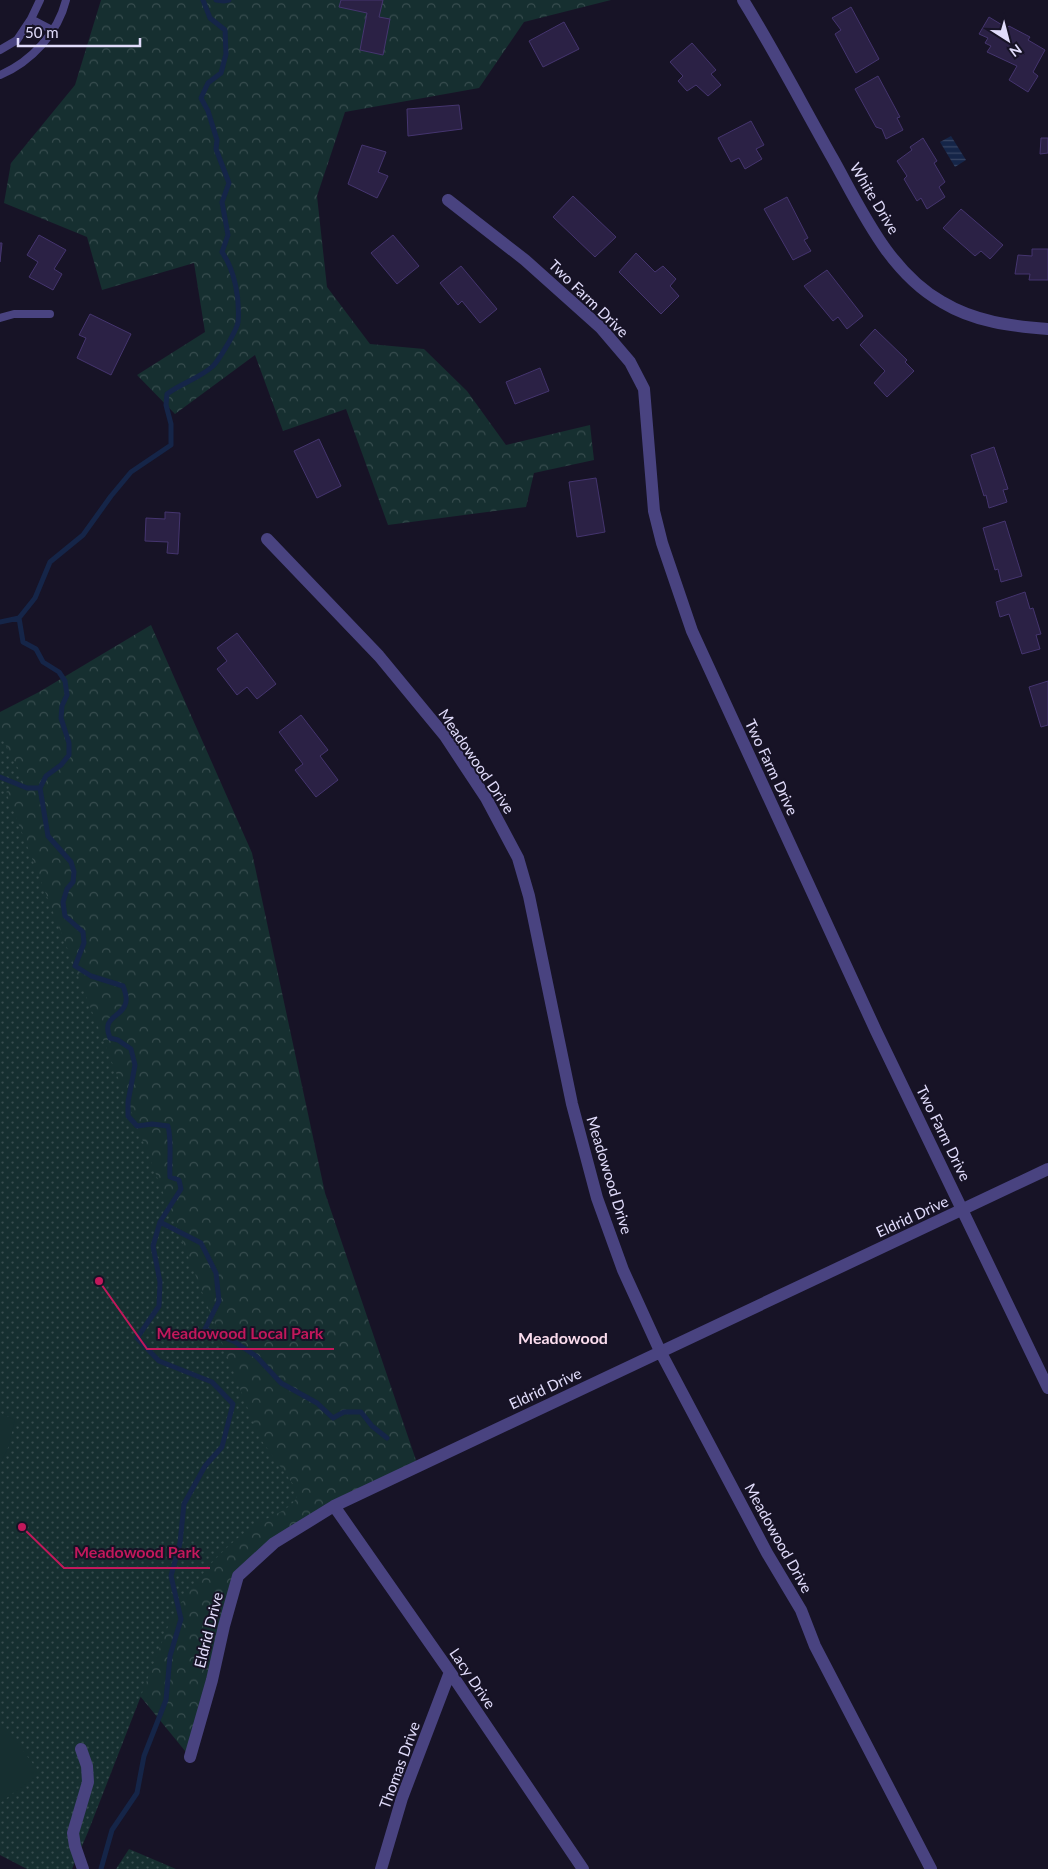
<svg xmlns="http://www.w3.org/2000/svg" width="1048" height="1869" font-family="Lato,sans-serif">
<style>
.forest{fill:url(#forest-crowns)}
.park{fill:url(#park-dots)}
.garden{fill:#162f30}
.water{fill:url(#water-rules)}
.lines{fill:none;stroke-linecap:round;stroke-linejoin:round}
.stream{stroke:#152548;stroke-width:5}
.building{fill:#2b2145;stroke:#45356f}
.lane{stroke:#494380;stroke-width:8}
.street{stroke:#494380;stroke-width:12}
.labels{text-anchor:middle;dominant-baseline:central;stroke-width:4;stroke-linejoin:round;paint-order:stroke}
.street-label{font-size:15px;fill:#e1dcfb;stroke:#171326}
.neighbourhood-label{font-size:16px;font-weight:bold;fill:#fbddee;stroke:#171326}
.leader{fill:none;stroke:#c2185b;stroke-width:2}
.callout-dot{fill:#c2185b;stroke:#171326;stroke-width:2}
.callout-label{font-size:16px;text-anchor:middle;font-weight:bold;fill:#c2185b;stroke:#171326;stroke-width:4;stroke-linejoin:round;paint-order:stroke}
</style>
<defs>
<pattern id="forest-crowns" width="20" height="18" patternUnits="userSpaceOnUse" patternTransform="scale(1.25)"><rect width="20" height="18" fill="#162f30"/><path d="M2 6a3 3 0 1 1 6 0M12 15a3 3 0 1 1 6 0" fill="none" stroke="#384d4f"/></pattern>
<pattern id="park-dots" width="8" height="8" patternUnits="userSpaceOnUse" patternTransform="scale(1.25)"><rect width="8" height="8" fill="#162f30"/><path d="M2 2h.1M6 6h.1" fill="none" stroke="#384d4f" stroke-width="1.8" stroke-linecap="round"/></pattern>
<pattern id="water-rules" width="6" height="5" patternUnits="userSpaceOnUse" patternTransform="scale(1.25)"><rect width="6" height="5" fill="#152548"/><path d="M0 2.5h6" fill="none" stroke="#374463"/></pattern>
</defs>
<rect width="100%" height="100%" fill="#171326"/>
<path class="forest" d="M 101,0 L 611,0 L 524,22 L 479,88 L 345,112 L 317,196 L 327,287 L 370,344 L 424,349 L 467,391 L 506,445 L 590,425 L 594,460 L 534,473 L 526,507 L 388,525 L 346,409 L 283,431 L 255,355 L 175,414 L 137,375 L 205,332 L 194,263 L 102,290 L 87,237 L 4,203 L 11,163 L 75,85 Z
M 151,625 L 252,853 L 325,1193 L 418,1466 L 334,1506 L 238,1576 L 190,1757 L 104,1652 L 0,1369 L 0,712 L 39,692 Z"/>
<path class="park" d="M 0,735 L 24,779 L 6,792 L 259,1437 L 293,1484 L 297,1495 C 295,1509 267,1517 255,1525 C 217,1551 188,1588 167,1629 L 88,1832 L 72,1869 L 27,1869 L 0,1855 Z
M 129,1849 L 176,1869 L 116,1869 Z"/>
<path class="garden" d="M 0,1413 L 15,1420 L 8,1448 L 0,1464 Z
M 4,1726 L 40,1773 L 0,1803 L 0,1729 Z"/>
<path class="water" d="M 951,136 L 966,160 L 955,167 L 940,142 Z"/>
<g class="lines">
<path class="stream" d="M 216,0 L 224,1 L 229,0
M 0,622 L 19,618
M 0,777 L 27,788 L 40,788
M 160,1222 L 201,1243 L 216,1273 L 219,1301 L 205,1329 L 235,1342 L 256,1356 L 281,1383 L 317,1403 L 333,1418 L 344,1412 L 361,1412 L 372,1426 L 387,1438
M 101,1869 L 112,1830 L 137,1793 L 144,1756 L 166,1700 L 170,1656 L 181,1619 L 171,1576 L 180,1543 L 184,1504 L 205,1466 L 222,1447 L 233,1404 L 212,1382 L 159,1361 L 137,1338 L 159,1306 L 160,1282 L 153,1246 L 160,1222 L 181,1189 L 179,1180 L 170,1177 C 169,1160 172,1142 168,1126 L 152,1124 L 137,1126 L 128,1116 L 128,1102 L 135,1065 L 131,1049 L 118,1040 L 110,1038 C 101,1017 120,1018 125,1005 C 128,999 125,991 123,986 L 91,976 L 75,966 L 84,943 L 83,932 L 65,916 L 63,902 L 67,889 L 73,882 L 74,872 L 71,862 L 48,836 L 40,788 L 46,776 L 61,765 L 69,755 L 69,743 L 61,718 L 62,706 L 67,695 L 65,681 L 59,672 L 43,662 L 36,649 L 23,642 L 19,618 L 35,598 L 50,562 L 83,535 L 111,496 L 131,472 L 171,445 L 171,424 L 166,405 L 167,394 C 182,383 200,378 213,366 C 219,360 237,330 238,322 C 240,299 235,271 222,252 L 228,235 L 222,202 L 229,183 L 216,149 L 217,140 L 208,111 L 201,98 L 208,83 L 221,73 L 226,54 L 225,30 L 210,18 L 203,0"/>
</g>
<path class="building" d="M 341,0 L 383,0 L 379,17 L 390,19 L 383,55 L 360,50 L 367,13 L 339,7 Z
M 851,7 L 879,59 L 856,73 L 835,34 L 841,30 L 832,18 Z
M 989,17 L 1007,28 L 1009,26 L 1030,37 L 1028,40 L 1045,50 L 1033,72 L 1038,76 L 1028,92 L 1009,80 L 1017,66 L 987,52 L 991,46 L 985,43 L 988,38 L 979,34 Z
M 564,22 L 579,49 L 543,67 L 529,41 Z
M 692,43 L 716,70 L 711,74 L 721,85 L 708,96 L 696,85 L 687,91 L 678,81 L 683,76 L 670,62 Z
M 878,76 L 900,117 L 897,118 L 903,130 L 886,139 L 882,129 L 876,127 L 855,89 Z
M 459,105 L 462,129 L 408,136 L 407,109 Z
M 751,121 L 764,145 L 756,149 L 762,159 L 745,169 L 739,158 L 731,162 L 718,138 Z
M 923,138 L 937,161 L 934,163 L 945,182 L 939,187 L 945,197 L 927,209 L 921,198 L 917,201 L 904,179 L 907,176 L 897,161 L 912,150 L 910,147 Z
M 1041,138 L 1048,138 L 1048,153 L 1040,154 Z
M 362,145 L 386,152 L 378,172 L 388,176 L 377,198 L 348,184 Z
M 573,196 L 616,237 L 595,257 L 553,217 Z
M 787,197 L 808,238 L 804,240 L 811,251 L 793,260 L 764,209 Z
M 961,209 L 1003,245 L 990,259 L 981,251 L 975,256 L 943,228 Z
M 39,235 L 66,250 L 54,269 L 62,274 L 53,290 L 29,277 L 38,262 L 27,255 Z
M 393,235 L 419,266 L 397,284 L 371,253 Z
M 0,243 L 2,243 L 0,262 Z
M 1032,249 L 1048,249 L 1048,280 L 1029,280 L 1030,274 L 1015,274 L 1018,255 L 1032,256 Z
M 636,253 L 655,272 L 663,266 L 676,279 L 670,286 L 679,296 L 661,314 L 619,272 Z
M 461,266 L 497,309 L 480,323 L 462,301 L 458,305 L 440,283 Z
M 827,270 L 863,316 L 847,329 L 838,317 L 833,321 L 804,286 Z
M 90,314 L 131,334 L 111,375 L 77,358 L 86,338 L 79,335 Z
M 875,329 L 907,360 L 905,362 L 914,371 L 887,397 L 874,383 L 885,371 L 860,345 Z
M 540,368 L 549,391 L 515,404 L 506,382 Z
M 319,439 L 341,486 L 317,498 L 294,451 Z
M 994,447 L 1008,489 L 1003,490 L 1007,502 L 989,508 L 986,495 L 984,496 L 971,455 Z
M 596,478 L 605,532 L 577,537 L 569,482 Z
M 165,512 L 180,513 L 178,554 L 167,553 L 168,542 L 145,541 L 146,518 L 165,519 Z
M 1005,521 L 1022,576 L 1001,582 L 998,569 L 995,570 L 983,528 Z
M 1025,592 L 1030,609 L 1033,608 L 1041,634 L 1036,635 L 1040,649 L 1022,654 L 1009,614 L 1000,617 L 996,602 Z
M 237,633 L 276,684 L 257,699 L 247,687 L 237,695 L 217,669 L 227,661 L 217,648 Z
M 1048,681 L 1048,725 L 1041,727 L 1029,687 Z
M 301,715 L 328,750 L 320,756 L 338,780 L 316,797 L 295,770 L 303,764 L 279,732 Z"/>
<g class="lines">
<path class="lane" d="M 40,0 L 31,19 L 52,30
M 0,50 L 17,40 L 31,19
M 0,75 C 31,62 58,33 66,0
M 0,318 L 14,314 L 50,314"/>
<path class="street" d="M 743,0 C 775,52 803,106 833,159 C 862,211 889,272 942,302 C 975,322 1011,326 1048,329
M 448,200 L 525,260 L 601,328 L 630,362 L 644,389 L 654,511 L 662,543 L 692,631 L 876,1031 L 1048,1388
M 267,539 L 379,656 L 445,736 L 486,798 L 518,858 L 529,896 L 572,1104 L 597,1198 L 623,1270 L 660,1351 L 767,1553 L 801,1610 L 815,1646 L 931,1869
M 334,1506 L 450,1672 L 583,1869
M 81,1749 L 87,1766 L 88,1782 L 73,1833 L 75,1846 L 83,1869
M 190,1757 L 212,1680 L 224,1626 L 238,1576 L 274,1543 L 334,1506 L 1048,1169
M 381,1869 L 402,1798 L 450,1672"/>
</g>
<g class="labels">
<g class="street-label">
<text transform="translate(875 198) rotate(59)">White Drive</text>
<text transform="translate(589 298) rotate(44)">Two Farm Drive</text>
<text transform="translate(477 761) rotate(56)">Meadowood Drive</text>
<text transform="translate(772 767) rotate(65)">Two Farm Drive</text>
<text transform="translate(944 1133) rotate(64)">Two Farm Drive</text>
<text transform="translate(610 1175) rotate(73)">Meadowood Drive</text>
<text transform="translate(912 1216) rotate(-25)">Eldrid Drive</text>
<text transform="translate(545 1388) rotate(-25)">Eldrid Drive</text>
<text transform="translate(779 1538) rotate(61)">Meadowood Drive</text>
<text transform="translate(208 1630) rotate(-76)">Eldrid Drive</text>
<text transform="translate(473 1678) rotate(56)">Lacy Drive</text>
<text transform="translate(399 1765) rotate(-70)">Thomas Drive</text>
</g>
<g class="neighbourhood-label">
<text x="563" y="1337">Meadowood</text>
</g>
</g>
<path class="leader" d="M99 1281L147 1349H334M22 1527L64 1568H210"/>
<g class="callout-dot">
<circle cx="99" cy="1281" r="5"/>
<circle cx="22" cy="1527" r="5"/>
</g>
<g class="callout-label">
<text x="240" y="1339">Meadowood Local Park</text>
<text x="137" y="1558">Meadowood Park</text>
</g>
<g transform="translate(1008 40) rotate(144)" stroke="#171326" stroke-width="4" paint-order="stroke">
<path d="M0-4L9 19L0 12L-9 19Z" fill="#e1dcfb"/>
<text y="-8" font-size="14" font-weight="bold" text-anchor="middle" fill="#e1dcfb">N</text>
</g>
<path d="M18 38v8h122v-8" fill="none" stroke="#e1dcfb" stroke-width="2.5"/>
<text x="25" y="38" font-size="15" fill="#e1dcfb" stroke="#171326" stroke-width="4" paint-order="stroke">50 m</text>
</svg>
